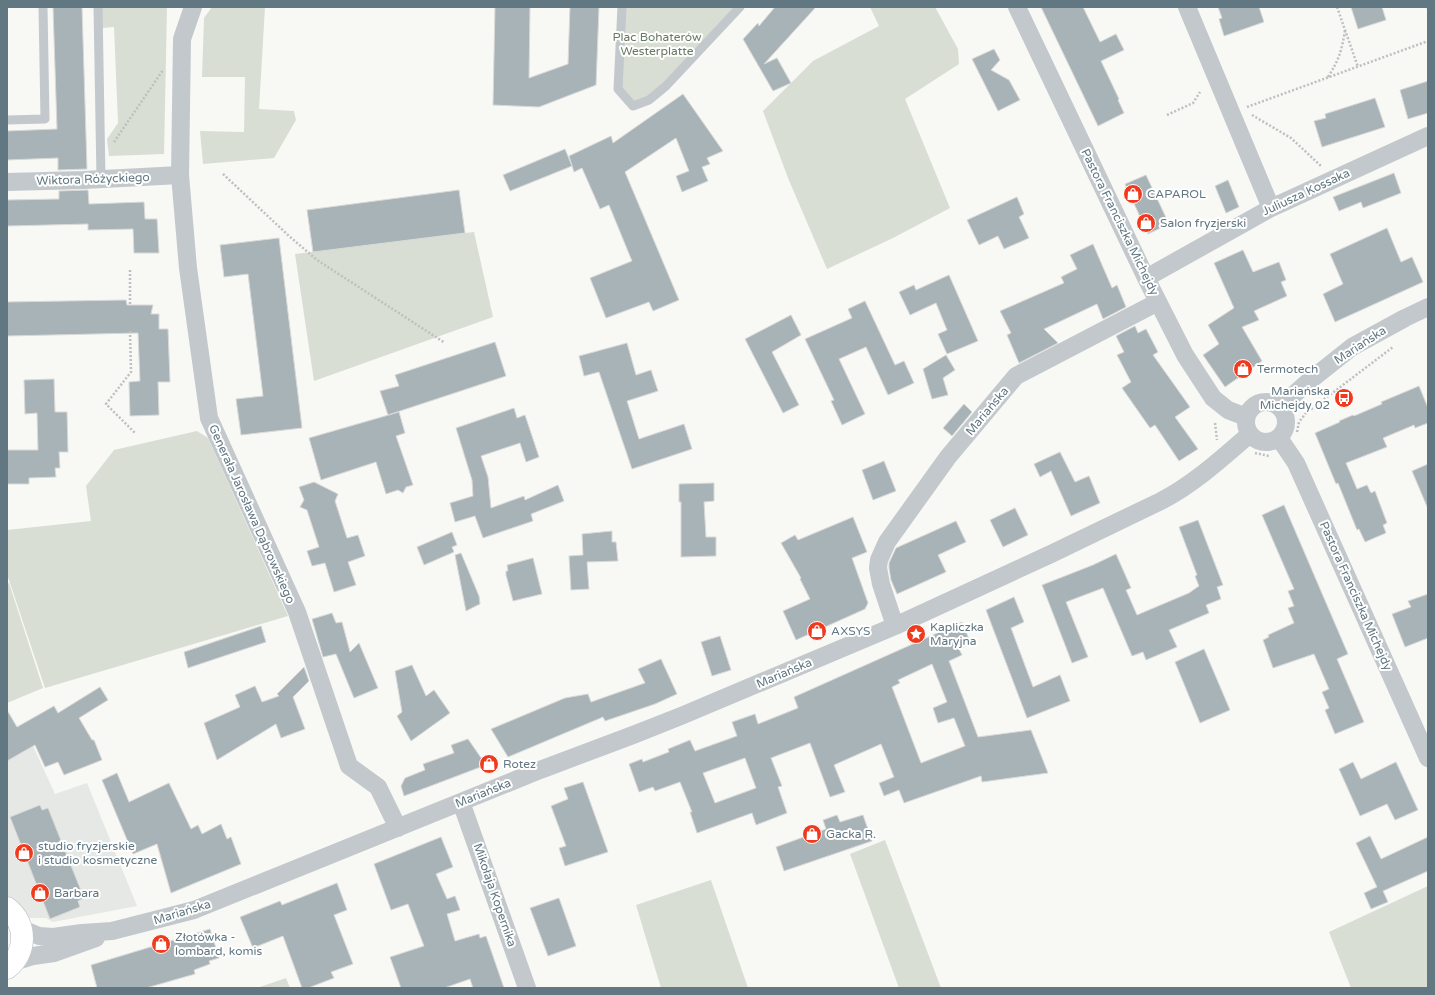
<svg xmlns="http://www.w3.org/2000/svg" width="1435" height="995" font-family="'Varela Round',sans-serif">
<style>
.built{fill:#e6e8e6}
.green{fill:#d8ded4}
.building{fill:#a7b3b7;stroke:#dad9d7;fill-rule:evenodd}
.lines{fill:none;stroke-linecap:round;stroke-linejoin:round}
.primary-casing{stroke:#b3babd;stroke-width:23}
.path{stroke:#bcc0c2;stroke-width:2.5;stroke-dasharray:2 2;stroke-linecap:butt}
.service{stroke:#c2c8cb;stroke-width:9}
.minor{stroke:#c2c8cb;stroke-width:18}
.primary{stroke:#fff;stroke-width:22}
.labels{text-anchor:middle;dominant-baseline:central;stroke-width:4;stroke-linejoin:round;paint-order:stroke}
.park-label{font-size:12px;fill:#677a60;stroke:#fff}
.street-label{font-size:12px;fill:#617782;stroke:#fff}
.poi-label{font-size:12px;fill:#617782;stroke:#fff;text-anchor:start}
</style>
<rect width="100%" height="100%" fill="#f8f8f5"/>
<path class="built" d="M 7,734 L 19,755 L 33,746 L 55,794 L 87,783 L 137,906 L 53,922 L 46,918 L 25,918 L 7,900 Z"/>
<path class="green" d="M 102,7 L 167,7 L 164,154 L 109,156 L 107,139 L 118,123 L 114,27 L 102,28 Z
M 212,7 L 265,7 L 259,109 L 294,111 L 296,120 L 274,158 L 203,164 L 200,131 L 244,132 L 245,77 L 202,77 L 204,18 Z
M 622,7 L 740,7 L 666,86 L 633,106 L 618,89 Z
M 870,7 L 935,7 L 958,49 L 959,64 L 905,99 L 950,208 L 893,238 L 827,269 L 788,178 L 763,111 L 813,61 L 879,26 Z
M 474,232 L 493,317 L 314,381 L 295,254 Z
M 197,431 L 208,438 L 288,616 L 45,688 L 7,574 L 7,530 L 91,521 L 86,486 L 114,450 Z
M 9,583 L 43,688 L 7,703 L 7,584 Z
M 885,840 L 941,988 L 899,988 L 850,854 Z
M 711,880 L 748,988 L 661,988 L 636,905 Z
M 1428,886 L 1428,988 L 1351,988 L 1329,932 Z
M 286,978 L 290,988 L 257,988 Z"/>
<path class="building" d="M 53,7 L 82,7 L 87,169 L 58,170 L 58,158 L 7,160 L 7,131 L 57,129 Z
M 495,7 L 530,7 L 529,78 L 568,64 L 570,7 L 599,7 L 596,85 L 539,107 L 493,105 Z
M 775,7 L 816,7 L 764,64 L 777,58 L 791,83 L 773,91 L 743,39 L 758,23 L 759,26 Z
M 1041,7 L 1083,7 L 1100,42 L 1116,34 L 1124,50 L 1101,61 L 1119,99 L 1118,100 L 1124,113 L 1098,126 Z
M 1218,7 L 1259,7 L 1264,22 L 1224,36 L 1219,19 L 1222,18 Z
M 1351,7 L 1382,7 L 1386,20 L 1358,29 Z
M 994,49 L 1000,60 L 991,70 L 1009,80 L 1020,100 L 998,111 L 972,59 Z
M 1428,81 L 1428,113 L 1408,119 L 1400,90 Z
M 683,94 L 723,151 L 707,158 L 710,164 L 702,167 L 708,181 L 682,192 L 676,176 L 689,171 L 676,138 L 625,172 L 679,300 L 653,311 L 649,302 L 606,318 L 590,278 L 632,261 L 609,205 L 600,209 L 582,168 L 574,172 L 569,156 L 611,136 L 613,143 Z
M 1375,98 L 1385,127 L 1322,147 L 1314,121 L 1326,118 L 1325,114 Z
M 565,149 L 572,166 L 510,191 L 503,175 Z
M 1394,173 L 1401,193 L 1363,208 L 1361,202 L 1339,211 L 1333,197 Z
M 1146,175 L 1169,224 L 1148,234 L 1125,184 Z
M 1228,180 L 1239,207 L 1226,213 L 1215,186 Z
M 88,190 L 89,204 L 144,202 L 145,219 L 157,219 L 159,253 L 134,253 L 133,229 L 88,230 L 88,224 L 7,226 L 7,200 L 59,199 L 59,191 Z
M 459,190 L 465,233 L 313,252 L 307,210 Z
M 1017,197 L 1024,214 L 1019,217 L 1029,238 L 1004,249 L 998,236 L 979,245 L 967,220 Z
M 1387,228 L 1401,262 L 1412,257 L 1423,282 L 1335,322 L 1323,294 L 1343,284 L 1330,254 Z
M 279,238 L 302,428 L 241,435 L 236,399 L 263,396 L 248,274 L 224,277 L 220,245 Z
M 1093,244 L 1112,288 L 1117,285 L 1126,307 L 1103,319 L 1097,304 L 1044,329 L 1058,343 L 1019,363 L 1007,335 L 1011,333 L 1000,311 L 1064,283 L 1061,277 L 1077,269 L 1070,255 Z
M 1243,250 L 1253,272 L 1279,262 L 1286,280 L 1281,282 L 1287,296 L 1254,311 L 1259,320 L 1242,327 L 1262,361 L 1225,387 L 1203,355 L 1219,344 L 1208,325 L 1234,308 L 1214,263 Z
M 949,275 L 978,341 L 947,354 L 938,334 L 947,330 L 936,303 L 910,315 L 899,292 L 914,285 L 916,290 Z
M 126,300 L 127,305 L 153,305 L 151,314 L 159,314 L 159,329 L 168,329 L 170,382 L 158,382 L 159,415 L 130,416 L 129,382 L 140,381 L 138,333 L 7,336 L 7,302 Z
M 865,301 L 895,365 L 904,361 L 914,383 L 888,395 L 866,347 L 839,359 L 865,414 L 842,425 L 831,401 L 834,400 L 805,339 L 852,318 L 848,309 Z
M 791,315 L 801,335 L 772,352 L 799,405 L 783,413 L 745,339 Z
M 1135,326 L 1138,333 L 1146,329 L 1158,352 L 1153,355 L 1190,407 L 1175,417 L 1198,449 L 1179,461 L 1155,425 L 1150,428 L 1122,388 L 1131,382 L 1117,355 L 1124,352 L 1116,336 Z
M 495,342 L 506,376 L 388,415 L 380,391 L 399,386 L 395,375 Z
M 627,343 L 636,375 L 651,370 L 658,391 L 627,401 L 639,439 L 684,424 L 692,449 L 632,469 L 599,372 L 584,376 L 579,356 Z
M 946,355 L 955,370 L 943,378 L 948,395 L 932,399 L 923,369 Z
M 54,379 L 55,412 L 67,412 L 68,452 L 59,452 L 60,468 L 55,468 L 56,477 L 29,478 L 29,484 L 7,484 L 7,450 L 38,450 L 37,413 L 25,414 L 24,380 Z
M 1419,386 L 1428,408 L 1428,423 L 1415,428 L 1414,425 L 1383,438 L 1387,447 L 1346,463 L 1357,489 L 1367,485 L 1371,493 L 1375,491 L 1387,523 L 1383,525 L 1386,533 L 1365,542 L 1359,529 L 1357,530 L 1338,483 L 1336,484 L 1315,433 L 1340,422 L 1339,421 L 1353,415 L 1354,416 L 1382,404 L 1381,402 Z
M 964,404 L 972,412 L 952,436 L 943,428 Z
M 514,408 L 517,418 L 525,415 L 539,457 L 526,462 L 520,443 L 481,456 L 488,477 L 491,508 L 524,496 L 525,500 L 558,485 L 564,501 L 531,514 L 533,521 L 483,538 L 475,516 L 455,522 L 450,503 L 473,496 L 472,480 L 456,428 Z
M 399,412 L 405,433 L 396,436 L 413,485 L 406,487 L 403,493 L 398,490 L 386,494 L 376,462 L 321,480 L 309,438 Z
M 1060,452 L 1075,482 L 1089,476 L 1100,503 L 1071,516 L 1051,471 L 1040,477 L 1034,464 Z
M 884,461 L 896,491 L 873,500 L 862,470 Z
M 1428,464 L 1428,509 L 1412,471 Z
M 314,482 L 338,494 L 335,501 L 347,538 L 358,535 L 365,556 L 348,562 L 356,585 L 334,592 L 325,563 L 312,566 L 307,551 L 319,547 L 307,510 L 300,507 L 304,500 L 299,487 Z
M 714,483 L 714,501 L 704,502 L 705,520 L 706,537 L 716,537 L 716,556 L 681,557 L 681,502 L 679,502 L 679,484 Z
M 1284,505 L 1348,654 L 1337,659 L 1364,722 L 1335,734 L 1325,710 L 1329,708 L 1322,692 L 1329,689 L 1314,654 L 1273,668 L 1263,640 L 1269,637 L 1268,635 L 1294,623 L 1288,608 L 1294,606 L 1288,591 L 1294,589 L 1262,515 Z
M 1015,508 L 1028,535 L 1003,547 L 990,520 Z
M 853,517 L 867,552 L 852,558 L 868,603 L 865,609 L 796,640 L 783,611 L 810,599 L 800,579 L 801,578 L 781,543 L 795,535 L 798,540 Z
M 1198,520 L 1223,585 L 1217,587 L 1221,599 L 1206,605 L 1209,613 L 1169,630 L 1177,647 L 1146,660 L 1143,652 L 1132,656 L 1103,588 L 1066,602 L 1088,657 L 1072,663 L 1042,585 L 1093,565 L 1116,554 L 1131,588 L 1126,590 L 1137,615 L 1189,593 L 1199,586 L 1195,576 L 1197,575 L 1179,527 Z
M 956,521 L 966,542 L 938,555 L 946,572 L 897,594 L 891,580 L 889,568 L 889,563 L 896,548 Z
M 612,531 L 612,542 L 616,542 L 618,561 L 587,562 L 589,589 L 571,590 L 569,556 L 583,555 L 582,534 Z
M 452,532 L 457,545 L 452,547 L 454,552 L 424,565 L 417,547 Z
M 461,553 L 479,596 L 480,604 L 466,611 L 455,555 Z
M 533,558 L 542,594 L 513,601 L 506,575 L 506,571 L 508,571 L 507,565 Z
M 1428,594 L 1428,638 L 1405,647 L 1392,614 L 1411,607 L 1408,601 Z
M 1014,597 L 1024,622 L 1011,628 L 1033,687 L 1060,675 L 1070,701 L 1027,718 L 986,610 Z
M 332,613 L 336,623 L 342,622 L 350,652 L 359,643 L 378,688 L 354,698 L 336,654 L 323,657 L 312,619 Z
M 962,622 L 971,644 L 959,649 L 962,655 L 949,661 L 978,737 L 1031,730 L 1048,773 L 982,782 L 981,776 L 904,803 L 899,790 L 884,796 L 879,783 L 894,777 L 881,744 L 834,765 L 845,792 L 830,797 L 810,743 L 771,758 L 782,786 L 778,787 L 787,813 L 756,825 L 752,813 L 697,833 L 690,812 L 692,812 L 680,782 L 655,791 L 653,787 L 639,792 L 629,764 L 642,759 L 643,762 L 669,752 L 668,749 L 690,740 L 695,751 L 737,736 L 732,722 L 755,714 L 758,724 L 798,708 L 794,697 ZM 932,664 L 947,702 L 933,708 L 938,723 L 954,718 L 965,746 L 921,763 L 892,687 L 900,683 L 898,680 ZM 745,758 L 756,788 L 715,803 L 703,773 Z
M 261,626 L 266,642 L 188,668 L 184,652 Z
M 720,636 L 731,670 L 712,676 L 701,642 Z
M 1204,649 L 1230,710 L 1200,723 L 1175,662 Z
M 661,659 L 677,694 L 655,704 L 605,721 L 603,717 L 508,757 L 491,729 L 565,698 L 588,694 L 591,702 L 645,683 L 638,669 Z
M 412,665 L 426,696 L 434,690 L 450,713 L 411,741 L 397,716 L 402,712 L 395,671 Z
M 304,667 L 309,681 L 293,697 L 305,729 L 281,738 L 276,724 L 217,760 L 204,723 L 240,707 L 235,695 L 255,686 L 262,702 L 279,696 L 277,694 Z
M 100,687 L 108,700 L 79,718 L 92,740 L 94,740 L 102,760 L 64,775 L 58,762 L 45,767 L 35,745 L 7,761 L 7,710 L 17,727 L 54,706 L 58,713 Z
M 468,739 L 486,765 L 404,796 L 401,786 L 405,778 L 425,770 L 423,764 L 454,753 L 451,745 Z
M 1353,762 L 1361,779 L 1396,762 L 1418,810 L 1395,820 L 1387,804 L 1360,816 L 1339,769 Z
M 117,773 L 129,802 L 169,783 L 191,829 L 198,825 L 202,834 L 221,824 L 227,839 L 231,837 L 241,864 L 171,893 L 157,844 L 133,854 L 102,780 Z
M 583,782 L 608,852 L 565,866 L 559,848 L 566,846 L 551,806 L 568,799 L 564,788 Z
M 40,805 L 42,810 L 48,808 L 84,898 L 78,901 L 80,907 L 50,919 L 10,817 Z
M 837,815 L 840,822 L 863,815 L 872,841 L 784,871 L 776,847 L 826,829 L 823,820 Z
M 1370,836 L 1381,859 L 1428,837 L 1428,871 L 1383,891 L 1388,902 L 1371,909 L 1364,893 L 1377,887 L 1356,843 Z
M 441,837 L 453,867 L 436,874 L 447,899 L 455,896 L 460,910 L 447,914 L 455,941 L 479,934 L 480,938 L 486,936 L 504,988 L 473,988 L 470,979 L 444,988 L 401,988 L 390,957 L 424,946 L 408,904 L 391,910 L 374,864 Z
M 337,883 L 347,910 L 334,915 L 353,964 L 331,972 L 334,978 L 308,988 L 302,988 L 283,936 L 253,948 L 240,917 L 280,901 L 282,905 Z
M 559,898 L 576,946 L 548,956 L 530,908 Z
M 210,929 L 219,958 L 209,961 L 210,964 L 194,970 L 195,974 L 146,988 L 97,988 L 91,965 Z"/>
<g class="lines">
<defs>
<path id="primary" d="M 7,908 C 27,923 27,953 7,968"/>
</defs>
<use href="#primary" class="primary-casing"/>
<path class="path" d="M 1337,7 L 1358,67
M 1427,7 L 1428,8
M 1328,77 C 1339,60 1342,50 1345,30
M 1247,107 L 1428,41
M 1167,115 L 1193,103 L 1200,92
M 1252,115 L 1291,138 L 1321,166
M 114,142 L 163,70
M 223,174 L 289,236 L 317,260 L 445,343
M 130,270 L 130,304
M 130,331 L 131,372 L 106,404 L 135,433
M 1215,423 L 1217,440
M 1297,432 L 1299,422 L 1306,413 L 1393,347
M 1255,453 L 1269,456"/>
<path class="service" d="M 98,7 L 101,179
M 622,7 L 618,89 L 633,106 L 649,100 L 666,86 L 740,7
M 7,120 L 45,119 L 43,7"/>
<path class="minor" d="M 193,7 L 182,39 L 180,175 L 188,268 L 209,418 L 297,612 L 349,766 L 378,787 L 398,828
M 1017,7 L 1146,278 L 1185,355 L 1213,398 L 1228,410 L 1246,417
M 1187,7 L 1271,208
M 7,182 L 84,180 L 180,175
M 1146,278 L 1271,208 L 1428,136
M1246 422a20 20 0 1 1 40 0a20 20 0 1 1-40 0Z
M 1280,407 L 1308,382 L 1352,347 L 1405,318 L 1428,307
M 1279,438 L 1296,463 L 1428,758
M 895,626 L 881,584 L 878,568 L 879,560 L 887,542 L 948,457 L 1016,376 L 1158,302
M 461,802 L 527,988
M 22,929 L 39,936 L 53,937 L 82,933 L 112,931 L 194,910 L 540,770 L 633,735 L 681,716 L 895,626 L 1051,554 L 1161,501 C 1194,484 1222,458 1250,434
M 14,962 L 33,956 L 54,953 L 96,938"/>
<use href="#primary" class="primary"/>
</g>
<defs>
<symbol id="shop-disc" viewBox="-11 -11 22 22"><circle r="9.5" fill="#ef3a1e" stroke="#fff"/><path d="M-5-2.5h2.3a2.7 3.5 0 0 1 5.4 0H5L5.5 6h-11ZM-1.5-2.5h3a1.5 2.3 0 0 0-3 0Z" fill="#fff"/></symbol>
<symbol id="bus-disc" viewBox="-11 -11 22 22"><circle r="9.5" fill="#ef3a1e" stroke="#fff"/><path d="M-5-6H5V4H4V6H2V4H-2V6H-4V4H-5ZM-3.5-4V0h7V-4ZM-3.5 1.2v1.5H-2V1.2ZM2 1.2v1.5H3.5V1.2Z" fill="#fff"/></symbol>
<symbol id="sight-disc" viewBox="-11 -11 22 22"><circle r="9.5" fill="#ef3a1e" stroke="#fff"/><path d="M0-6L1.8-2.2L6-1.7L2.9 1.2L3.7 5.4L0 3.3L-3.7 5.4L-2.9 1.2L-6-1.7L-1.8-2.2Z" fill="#fff"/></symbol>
</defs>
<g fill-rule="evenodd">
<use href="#shop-disc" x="1122" y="183" width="22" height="22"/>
<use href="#shop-disc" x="1135" y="212" width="22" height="22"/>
<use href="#shop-disc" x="1232" y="358" width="22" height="22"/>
<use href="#bus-disc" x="1333" y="387" width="22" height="22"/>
<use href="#shop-disc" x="806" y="620" width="22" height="22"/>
<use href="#sight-disc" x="905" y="623" width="22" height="22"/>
<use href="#shop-disc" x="478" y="753" width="22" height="22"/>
<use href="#shop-disc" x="801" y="823" width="22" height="22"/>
<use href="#shop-disc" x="13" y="842" width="22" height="22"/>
<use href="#shop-disc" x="29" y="882" width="22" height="22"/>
<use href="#shop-disc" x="150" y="933" width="22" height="22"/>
</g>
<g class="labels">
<g class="park-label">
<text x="657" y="37">Plac Bohaterów<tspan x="657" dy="14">Westerplatte</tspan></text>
</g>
<g class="street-label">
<text transform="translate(93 179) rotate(-2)">Wiktora Różyckiego</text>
<text transform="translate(1306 192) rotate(-25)">Juliusza Kossaka</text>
<text transform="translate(1120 222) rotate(64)">Pastora Franciszka Michejdy</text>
<text transform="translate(1360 345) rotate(-33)">Mariańska</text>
<text transform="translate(987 411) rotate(-50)">Mariańska</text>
<text transform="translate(252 514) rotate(66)">Generała Jarosława Dąbrowskiego</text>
<text transform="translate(1356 596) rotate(66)">Pastora Franciszka Michejdy</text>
<text transform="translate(784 673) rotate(-23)">Mariańska</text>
<text transform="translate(483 793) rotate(-22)">Mariańska</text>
<text transform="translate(495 895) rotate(71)">Mikołaja Kopernika</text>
<text transform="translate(182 912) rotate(-17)">Mariańska</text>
</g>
<g class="poi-label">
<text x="1147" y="194">CAPAROL</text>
<text x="1160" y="223">Salon fryzjerski</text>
<text x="1257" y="369">Termotech</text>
<text x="1330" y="391" text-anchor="end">Mariańska<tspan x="1330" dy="14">Michejdy 02</tspan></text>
<text x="930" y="627">Kapliczka<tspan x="930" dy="14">Maryjna</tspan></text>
<text x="831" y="631">AXSYS</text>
<text x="503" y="764">Rotez</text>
<text x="826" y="834">Gacka R.</text>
<text x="38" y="846">studio fryzjerskie<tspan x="38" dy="14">i studio kosmetyczne</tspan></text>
<text x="54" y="893">Barbara</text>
<text x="175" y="937">Złotówka -<tspan x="175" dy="14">lombard, komis</tspan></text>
</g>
</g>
<rect width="1435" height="995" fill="none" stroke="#617782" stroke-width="16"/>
</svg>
